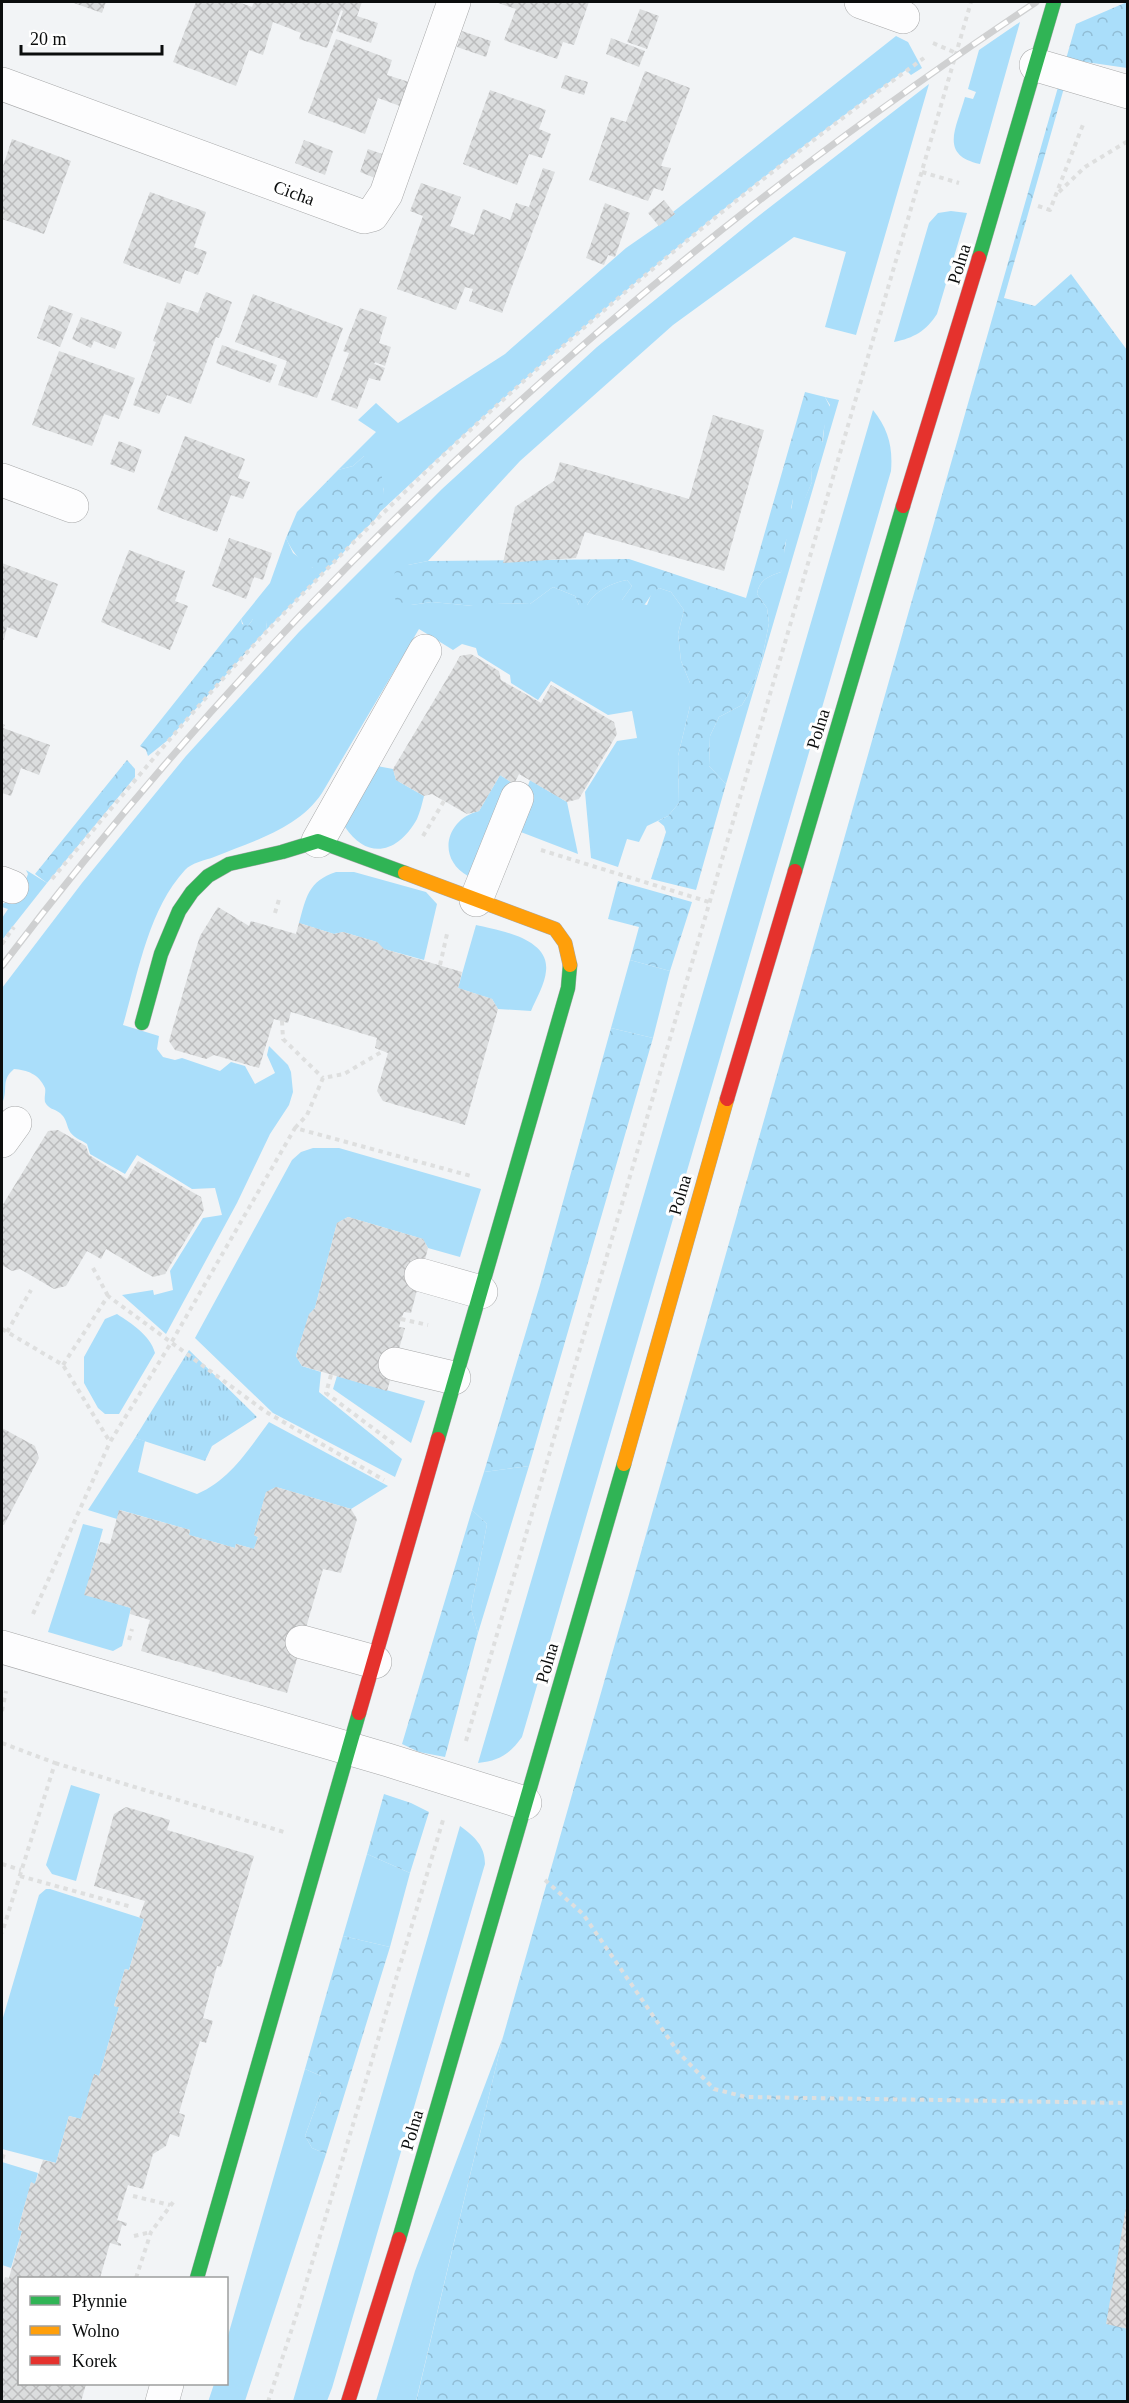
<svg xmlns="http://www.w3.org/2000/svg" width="1129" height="2403" font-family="Georgia,serif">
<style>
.green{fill:#aadefa}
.forest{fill:url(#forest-crowns)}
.park{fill:url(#park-tufts)}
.building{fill:url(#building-cross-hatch)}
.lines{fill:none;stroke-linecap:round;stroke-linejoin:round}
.street-casing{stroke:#a8a9aa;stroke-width:34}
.fast-casing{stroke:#a8a9aa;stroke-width:15}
.slow-casing{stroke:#a8a9aa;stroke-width:15}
.jam-casing{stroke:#a8a9aa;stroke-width:15}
.path{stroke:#dedfdf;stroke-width:4;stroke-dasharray:4.5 4.5;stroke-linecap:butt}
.street{stroke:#fdfdfe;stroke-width:33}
.fast{stroke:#30b455;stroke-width:14}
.slow{stroke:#ff9f0a;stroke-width:14}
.jam{stroke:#e5322d;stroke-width:14}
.rail-casing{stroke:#cfd0d1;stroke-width:7}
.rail{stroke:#fff;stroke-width:4.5;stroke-dasharray:14;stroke-linecap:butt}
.labels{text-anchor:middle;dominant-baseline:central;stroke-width:6;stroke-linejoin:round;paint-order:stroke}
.street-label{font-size:18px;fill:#0b0d0d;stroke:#fff}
</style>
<defs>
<pattern id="forest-crowns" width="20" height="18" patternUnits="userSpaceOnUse" patternTransform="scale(1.5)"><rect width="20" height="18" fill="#aadefa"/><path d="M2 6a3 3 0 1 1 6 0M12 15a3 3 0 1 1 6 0" fill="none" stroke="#91bdd5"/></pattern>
<pattern id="park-tufts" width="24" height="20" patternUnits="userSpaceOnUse" patternTransform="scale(1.5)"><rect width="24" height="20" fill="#aadefa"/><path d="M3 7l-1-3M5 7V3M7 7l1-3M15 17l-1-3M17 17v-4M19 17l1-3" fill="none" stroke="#91bdd5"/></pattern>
<pattern id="building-cross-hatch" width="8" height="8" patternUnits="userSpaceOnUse" patternTransform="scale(1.5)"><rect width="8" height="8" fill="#dbddde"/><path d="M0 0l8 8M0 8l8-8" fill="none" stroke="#bbbcbd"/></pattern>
</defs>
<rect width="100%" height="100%" fill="#f2f4f6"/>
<path class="green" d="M 1020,22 L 980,164 C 938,155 957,127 965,97 L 973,99 L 976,92 L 968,89 L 979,50 Z
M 896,36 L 908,42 L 922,68 L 911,75 L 906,70 C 719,204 548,355 380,512 L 384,489 L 364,456 L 353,466 L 338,470 L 376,432 L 358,420 L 376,403 L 398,423 L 505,354 L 626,248 L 675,214 L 673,212 Z
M 929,84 L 856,335 L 825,327 L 846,252 L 794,237 L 673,325 L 520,461 L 428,561 L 408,565 L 411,605 L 432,602 L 473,606 L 497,603 L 530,604 L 553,587 L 575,596 L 579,605 L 587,605 C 595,591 611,583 627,580 L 632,586 L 622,600 L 647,605 L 652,592 L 659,588 L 671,592 L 684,610 L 678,634 L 681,661 L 690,683 L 690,706 L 678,756 L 679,803 L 668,816 L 647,826 L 639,842 L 627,839 L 618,867 L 591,858 L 585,792 L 617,741 L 637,738 L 632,711 L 608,715 L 551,681 L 538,700 L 511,683 L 510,675 L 478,655 L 476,648 L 462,644 L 453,650 L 419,629 L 322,793 C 298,829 253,841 214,857 C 206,860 191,863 185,870 C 148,910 138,974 123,1025 L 159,1036 L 157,1049 L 163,1057 L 175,1060 L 182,1058 L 220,1071 L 231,1062 L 245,1066 L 255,1084 L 275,1073 L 267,1055 L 269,1046 L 288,1065 L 291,1072 L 293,1092 L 289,1105 L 270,1134 L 237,1203 L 166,1334 L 122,1295 L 153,1290 L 154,1295 L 173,1290 L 170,1271 L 203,1218 L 222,1215 L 215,1188 L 192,1189 L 137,1155 L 125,1174 L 90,1154 L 87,1144 C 81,1140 72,1137 69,1130 C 66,1123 66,1118 60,1113 C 55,1109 48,1109 45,1102 C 44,1097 46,1092 45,1088 C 39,1074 27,1070 14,1069 C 0,1081 9,1088 2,1104 L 2,988 L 82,883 L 186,756 L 299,632 L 442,489 L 597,347 L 756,218 Z
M 951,211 L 967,213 L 937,314 C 926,331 914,338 894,342 L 929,223 L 938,213 Z
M 825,397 L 839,400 L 726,784 L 709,766 L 710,736 L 719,717 L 742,705 L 754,684 L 763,654 L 769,623 L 767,608 L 757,594 C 759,580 769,576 781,572 L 793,499 L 805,498 L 812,482 L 811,470 L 823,440 L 825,419 L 830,405 Z
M 873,410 C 888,429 893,446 891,471 L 522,1737 C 510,1754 499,1761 478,1763 Z
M 286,538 L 293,553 L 313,568 L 330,566 L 266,630 L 267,622 L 253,619 L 248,626 L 244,626 L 241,619 L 270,583 Z
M 377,766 L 393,769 L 396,780 L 424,796 C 422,804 420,812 417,819 C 398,853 368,861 345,827 Z
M 500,775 L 514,784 L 468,876 C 436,858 446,819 479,811 Z
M 530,780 L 567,802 L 578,854 L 513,829 Z
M 26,870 L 47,883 L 2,940 L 2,918 L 8,909 L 2,907 L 2,904 C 13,901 24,886 28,874 Z
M 336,872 L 354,872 L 426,892 L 437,904 L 424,960 L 384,949 L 377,942 L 343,932 L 334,934 L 299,923 C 306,898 308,881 336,872 Z
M 476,925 C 498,930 550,938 546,971 C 545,984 536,999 531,1011 L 498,1009 L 492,999 L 458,988 Z
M 630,960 L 670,971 L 653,1038 L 611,1028 Z
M 313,1148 L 339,1148 L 481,1189 L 460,1257 L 428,1248 L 423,1239 L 348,1217 L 337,1223 L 315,1308 L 309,1315 L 296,1356 L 302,1366 L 321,1372 L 319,1392 L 402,1459 L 395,1477 L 273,1413 L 195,1338 L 292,1160 L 301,1152 Z
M 117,1314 C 132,1324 150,1335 155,1353 L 119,1414 L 105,1414 L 98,1408 L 84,1383 L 84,1357 L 105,1319 Z
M 337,1376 L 425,1401 L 411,1443 L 333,1389 Z
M 269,1422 L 388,1486 L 351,1509 L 276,1487 L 266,1493 L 254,1535 L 258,1537 L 254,1549 L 236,1544 L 235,1548 L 189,1535 L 190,1530 L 120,1510 L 117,1519 L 88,1510 L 135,1438 L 145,1441 L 138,1472 L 197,1494 C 230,1480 248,1450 269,1422 Z
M 529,1466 L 478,1633 L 471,1609 L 487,1524 L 472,1510 L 484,1472 Z
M 83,1524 L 103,1529 L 85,1594 L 131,1608 L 122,1646 L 113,1651 L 48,1632 Z
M 71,1785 L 100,1794 L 76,1881 L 52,1874 L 46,1865 Z
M 460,1826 C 475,1837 485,1846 485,1864 L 332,2388 L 327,2401 L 293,2401 Z
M 367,1854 L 410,1873 L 390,1947 L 343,1936 Z
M 50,1889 L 144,1919 L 129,1970 L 125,1969 L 114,2006 L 119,2007 L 99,2076 L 95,2074 L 81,2119 L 69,2116 L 56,2163 L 2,2149 L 2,2021 L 39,1895 L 46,1889 Z
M 503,2037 L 416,2401 L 376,2401 L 415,2271 Z
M 305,2069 L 321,2076 L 321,2092 L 305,2136 L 312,2148 L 326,2154 L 245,2401 L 208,2402 L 214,2384 L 226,2384 L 227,2339 Z
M 2,2162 L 38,2173 L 35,2184 L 31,2183 L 18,2229 L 22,2231 L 11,2268 L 2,2265 Z"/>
<path class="forest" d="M 1127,2 L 1127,68 L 1072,60 L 1004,298 L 1035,306 L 1071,274 L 1127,350 L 1127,2401 L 416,2402 L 503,2037 L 1076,24 Z
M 805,392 L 825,397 L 832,411 C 817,429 829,449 811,470 L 812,482 L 805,499 L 793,499 L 791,508 L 796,514 L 796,528 C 784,537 783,549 786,562 L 781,572 C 769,576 759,580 757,594 L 767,608 L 769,623 L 763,654 L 754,684 L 742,705 L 719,717 L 710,736 L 709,766 L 726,784 L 696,890 L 651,879 L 666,832 L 664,826 L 658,821 L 668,816 L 679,803 L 678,756 L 690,706 L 690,683 L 681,661 L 678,634 L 684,610 L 671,592 L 659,588 C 649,594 648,604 637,612 L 624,609 L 622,600 L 632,586 L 627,580 C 611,583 595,591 587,605 L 579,605 L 575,596 L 553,587 L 530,604 L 497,603 L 481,617 L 473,606 L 432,602 L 411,605 L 396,601 L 391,586 L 395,572 L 408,565 L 428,561 L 629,559 L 746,598 Z
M 364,456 L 374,457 C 383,473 387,493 381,510 C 377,520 363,530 356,538 C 348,546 340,558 331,565 C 310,578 293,554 286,538 L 297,512 L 338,470 L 353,466 Z
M 262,618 L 267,622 L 266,630 L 168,740 L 148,756 L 146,750 L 140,746 L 241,619 L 242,624 L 248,626 L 253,619 Z
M 127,760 L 135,769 L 135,777 L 47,883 L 35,874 Z
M 618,881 L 692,902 L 670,971 L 630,960 L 639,927 L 608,919 Z
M 611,1028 L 653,1038 L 529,1466 L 484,1472 L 540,1285 Z
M 472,1510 L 487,1524 L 471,1609 L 478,1633 L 445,1757 L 419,1752 L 402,1744 Z
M 384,1794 L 411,1803 L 429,1812 L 410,1873 L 367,1854 Z
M 343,1936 L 390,1947 L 326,2154 L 312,2148 L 305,2136 L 321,2092 L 321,2076 L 305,2069 Z"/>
<path class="park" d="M 189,1350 L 257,1417 L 212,1446 L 205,1461 L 135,1438 Z"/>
<path class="building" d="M 71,2 L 106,2 L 102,13 Z
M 196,2 L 238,2 L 252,7 L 254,2 L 362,2 L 357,16 L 378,23 L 371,43 L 336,31 L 343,11 L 341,10 L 327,48 L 299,39 L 301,33 L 273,22 L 263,55 L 249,50 L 236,86 L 173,62 Z
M 495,2 L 589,2 L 574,45 L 563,42 L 557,59 L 504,40 L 516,9 Z
M 640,9 L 659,16 L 647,49 L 627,42 Z
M 462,31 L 491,41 L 486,57 L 457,47 Z
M 611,38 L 645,51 L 639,67 L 606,54 Z
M 336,39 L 392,60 L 387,75 L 409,82 L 400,106 L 378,98 L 365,134 L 308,113 Z
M 645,71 L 690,88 L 661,166 L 671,168 L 663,191 L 654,188 L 648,201 L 589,180 L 611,117 L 626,122 Z
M 565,75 L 588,82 L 584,95 L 561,88 Z
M 490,90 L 546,110 L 539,129 L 551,134 L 542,158 L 529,154 L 517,185 L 463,164 Z
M 12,139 L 71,161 L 44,234 L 2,219 L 2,169 Z
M 304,140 L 333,151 L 325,175 L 295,163 Z
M 368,149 L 388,156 L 380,180 L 360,172 Z
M 543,168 L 555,172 L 502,313 L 469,301 L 473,289 L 465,287 L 456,310 L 397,289 L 423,216 L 410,211 L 421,183 L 461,197 L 450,226 L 474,235 L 483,209 L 510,220 L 516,203 L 529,207 Z
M 150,192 L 206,212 L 194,247 L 207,252 L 198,275 L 185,270 L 180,284 L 123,263 Z
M 664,200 L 675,214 L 659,226 L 648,213 Z
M 605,203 L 630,213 L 615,257 L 608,255 L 604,265 L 586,258 Z
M 206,292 L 232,302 L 219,338 L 216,337 L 191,404 L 167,395 L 159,414 L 133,405 L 156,342 L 153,341 L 167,302 L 198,313 Z
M 253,294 L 343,328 L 317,398 L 278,385 L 287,361 L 235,342 Z
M 49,305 L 73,314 L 60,347 L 37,338 Z
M 360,308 L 387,317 L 379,343 L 391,347 L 385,366 L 375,362 L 374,364 L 385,368 L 380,381 L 369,378 L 357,409 L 331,400 L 349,353 L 343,351 Z
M 81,317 L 122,332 L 115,349 L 94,341 L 91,348 L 72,339 Z
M 222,345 L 277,365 L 270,383 L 216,363 Z
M 59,351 L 135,378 L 119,419 L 104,414 L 92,446 L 32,425 Z
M 713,415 L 764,430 L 724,571 L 585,532 L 576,558 L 503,563 L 515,507 L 554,481 L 560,462 L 689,499 Z
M 185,436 L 245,459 L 238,478 L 250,482 L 243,499 L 231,495 L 217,532 L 157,509 Z
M 119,441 L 142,450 L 134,473 L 110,464 Z
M 229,538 L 272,553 L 263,580 L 254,577 L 246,599 L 212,586 Z
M 129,550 L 185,571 L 175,601 L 188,606 L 170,650 L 101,622 Z
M 2,563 L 58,584 L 37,638 L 7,627 L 4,640 L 2,639 Z
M 471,654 L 499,671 L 501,680 L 541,703 L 551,685 L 614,722 L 617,734 L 579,799 L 567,802 L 519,774 L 514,784 L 500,775 L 479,811 L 467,814 L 432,794 L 424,796 L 396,780 L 393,769 L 451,672 L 460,656 Z
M 2,724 L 5,725 L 3,728 L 50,745 L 39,775 L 21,768 L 11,796 L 2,793 Z
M 218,907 L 249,926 L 251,921 L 296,934 L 299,923 L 334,934 L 343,932 L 377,942 L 384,949 L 462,972 L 458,988 L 492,999 L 498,1009 L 465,1125 L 383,1101 L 377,1091 L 388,1053 L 375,1048 L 377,1038 L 291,1012 L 288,1023 L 274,1019 L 259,1068 L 214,1055 L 206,1059 L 175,1050 L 169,1041 L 194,955 L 200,936 Z
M 58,1130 L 86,1146 L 89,1155 L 127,1179 L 138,1161 L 201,1197 L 204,1210 L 165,1274 L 153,1277 L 106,1249 L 101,1259 L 87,1251 L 66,1286 L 54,1289 L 20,1269 L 12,1271 L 2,1265 L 2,1206 L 48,1131 Z
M 348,1217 L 423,1239 L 428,1248 L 411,1313 L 404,1312 L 401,1319 L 399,1327 L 405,1328 L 387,1391 L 302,1366 L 296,1356 L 309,1314 L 315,1308 L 337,1223 Z
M 2,1428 L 35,1446 L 39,1458 L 4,1525 L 2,1525 Z
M 276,1487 L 351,1509 L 357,1519 L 341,1573 L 323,1569 L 287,1693 L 141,1651 L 150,1620 L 130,1614 L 131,1608 L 84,1595 L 100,1542 L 110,1544 L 119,1510 L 190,1530 L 189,1535 L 235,1548 L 236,1544 L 254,1549 L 258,1537 L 254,1535 L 266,1492 Z
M 126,1807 L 170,1820 L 167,1830 L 254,1856 L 221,1967 L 217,1966 L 203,2018 L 213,2021 L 206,2043 L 200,2041 L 179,2113 L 185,2115 L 179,2137 L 170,2134 L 166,2146 L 153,2154 L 143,2189 L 128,2185 L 117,2220 L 127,2223 L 126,2226 L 122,2225 L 117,2242 L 121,2244 L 121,2246 L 110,2243 L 100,2278 L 20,2278 L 20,2384 L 86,2384 L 81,2402 L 2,2402 L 2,2287 L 5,2277 L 9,2278 L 22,2231 L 18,2230 L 31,2182 L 35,2184 L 43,2160 L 56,2163 L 69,2116 L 81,2119 L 94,2074 L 99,2076 L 119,2007 L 114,2006 L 125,1969 L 129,1970 L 144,1919 L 139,1918 L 145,1901 L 94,1886 L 114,1814 Z
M 1126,2207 L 1128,2207 L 1128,2329 L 1106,2324 Z"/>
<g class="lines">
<defs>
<path id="street" d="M 861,2 L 903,17
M 1036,65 L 1128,92
M 2,84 L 364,217 L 372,215 L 386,194 L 454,2
M 2,480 L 72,506
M 318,841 L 425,651
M 2,883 L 12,887
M 476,900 L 517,798
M 2,1141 L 15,1123
M 421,1275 L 481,1292
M 395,1364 L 454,1378
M 302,1642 L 375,1662
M 2,1647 L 388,1760 L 525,1803
M 162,2402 L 167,2384"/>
<path id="fast" d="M 979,258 L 1054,2
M 795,871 L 903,506
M 142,1023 L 161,954 L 179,911 L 192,892 L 208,876 L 229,864 L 282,852 L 318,841 L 405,873
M 438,1439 L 568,988 L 570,965
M 399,2239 L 624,1464
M 197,2278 L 359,1713"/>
<path id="slow" d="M 405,873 L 555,929 L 565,943 L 570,965
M 624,1464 L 727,1099"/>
<path id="jam" d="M 903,506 L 979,258
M 727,1099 L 795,871
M 359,1713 L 438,1439
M 348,2402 L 399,2239"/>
</defs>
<use href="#street" class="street-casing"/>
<use href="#fast" class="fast-casing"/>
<use href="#slow" class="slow-casing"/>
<use href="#jam" class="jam-casing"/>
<path class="path" d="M 933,43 L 956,53
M 922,172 L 959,183
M 1059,192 L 1085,167 L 1128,141
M 1038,206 L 1050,210 L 1084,122
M 423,836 L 444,801
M 541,850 L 709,902
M 52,879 C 118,801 183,721 253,646 C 456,430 684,231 924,58
M 275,913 L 280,896
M 2,944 L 14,927
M 440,965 L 447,934
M 282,1021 L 283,1039 L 323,1078
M 295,1128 L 307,1115 L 323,1078 L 344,1074 L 383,1051
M 93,1268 L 108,1296
M 401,1319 L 428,1325
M 2,1329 L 63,1365 L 110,1442 L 171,1343 L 295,1128 L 471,1176
M 7,1332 L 31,1290
M 63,1365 L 108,1296 L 266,1412 L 384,1480
M 331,1375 L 326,1393 L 394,1444
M 33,1614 L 110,1442
M 129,1640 L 132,1629
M 2,1711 L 6,1691
M 466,1741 L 971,2
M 2,1743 L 55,1763 L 2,1933
M 55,1763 L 284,1832
M 2,1864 L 21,1870
M 20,1876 L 132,1907
M 545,1880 L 583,1914 L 678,2052 L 714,2089 L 746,2097 L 1128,2103
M 2,2156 L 5,2157
M 133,2196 L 170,2205
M 134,2236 L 151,2232
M 136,2278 L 151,2232 L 174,2201
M 268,2402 L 299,2307 L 443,1820"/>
<use href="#street" class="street"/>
<use href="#fast" class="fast"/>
<use href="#slow" class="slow"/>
<use href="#jam" class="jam"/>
<defs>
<path id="rail" d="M 2,966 C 217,682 471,425 752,206 C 844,134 939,67 1036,2"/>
</defs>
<use href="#rail" class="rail-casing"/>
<use href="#rail" class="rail"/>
</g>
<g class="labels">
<g class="street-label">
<text transform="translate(294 193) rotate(20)">Cicha</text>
<text transform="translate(959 264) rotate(-73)">Polna</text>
<text transform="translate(818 729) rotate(-73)">Polna</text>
<text transform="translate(680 1195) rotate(-74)">Polna</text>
<text transform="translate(547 1663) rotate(-74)">Polna</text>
<text transform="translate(412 2130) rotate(-74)">Polna</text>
</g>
</g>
<rect width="1129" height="2403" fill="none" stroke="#0b0d0d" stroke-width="6"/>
<rect x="18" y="2277" width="210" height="108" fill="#ffffff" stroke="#9d9e9e" stroke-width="1.5"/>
<rect x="30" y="2296" width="30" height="9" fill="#30b455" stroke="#9d9e9e" stroke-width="1.5"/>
<text x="72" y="2307" font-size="18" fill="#0b0d0d">Płynnie</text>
<rect x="30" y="2326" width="30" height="9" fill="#ff9f0a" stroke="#9d9e9e" stroke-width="1.5"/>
<text x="72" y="2337" font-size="18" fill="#0b0d0d">Wolno</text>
<rect x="30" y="2356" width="30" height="9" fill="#e5322d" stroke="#9d9e9e" stroke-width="1.5"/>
<text x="72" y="2367" font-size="18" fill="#0b0d0d">Korek</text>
<path d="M21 45v9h141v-9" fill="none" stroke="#0b0d0d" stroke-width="3"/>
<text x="30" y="45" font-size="18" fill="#0b0d0d" stroke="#ffffff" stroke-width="4.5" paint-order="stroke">20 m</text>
</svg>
